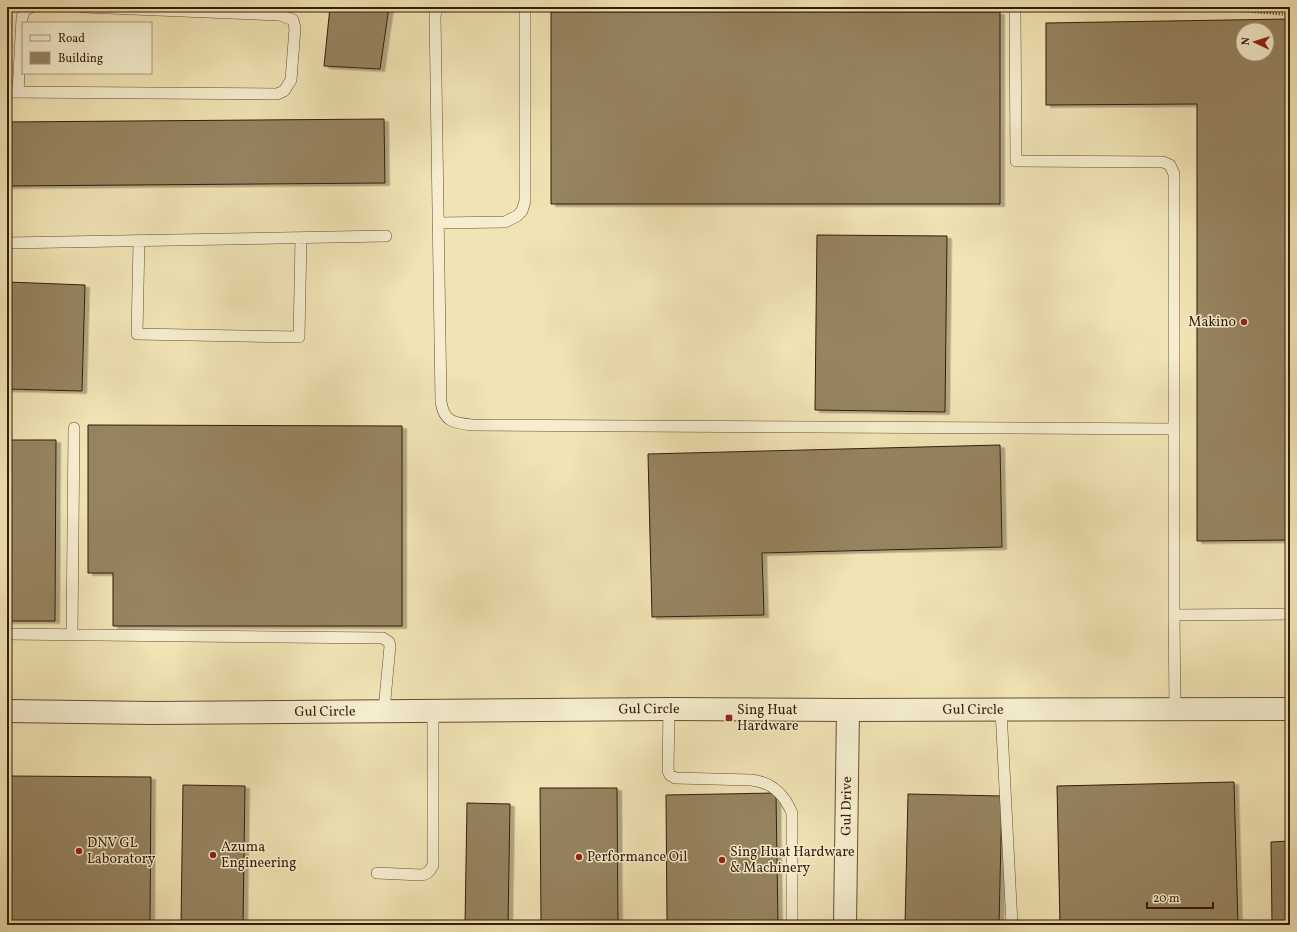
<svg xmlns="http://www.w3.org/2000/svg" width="1297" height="932" font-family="Vollkorn,serif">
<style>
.building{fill:#968461;stroke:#351d08;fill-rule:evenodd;filter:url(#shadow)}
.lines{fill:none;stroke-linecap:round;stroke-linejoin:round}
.service-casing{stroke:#644e33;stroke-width:12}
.minor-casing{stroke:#644e33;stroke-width:24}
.path{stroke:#351d08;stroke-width:2.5;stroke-dasharray:1 2;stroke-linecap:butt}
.service{stroke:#f5edce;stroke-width:11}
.minor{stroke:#f5edce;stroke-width:22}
.poi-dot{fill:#8f2418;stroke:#f5edce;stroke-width:1.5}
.labels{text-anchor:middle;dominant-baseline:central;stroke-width:3;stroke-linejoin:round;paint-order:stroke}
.poi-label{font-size:14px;fill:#351d08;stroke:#f5edce;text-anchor:start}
.street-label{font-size:14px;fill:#351d08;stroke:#f5edce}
</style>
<defs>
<filter id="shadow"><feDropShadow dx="4.5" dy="2.5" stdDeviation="0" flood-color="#0004"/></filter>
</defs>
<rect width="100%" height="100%" fill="#f0e3b4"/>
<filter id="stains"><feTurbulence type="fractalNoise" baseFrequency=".005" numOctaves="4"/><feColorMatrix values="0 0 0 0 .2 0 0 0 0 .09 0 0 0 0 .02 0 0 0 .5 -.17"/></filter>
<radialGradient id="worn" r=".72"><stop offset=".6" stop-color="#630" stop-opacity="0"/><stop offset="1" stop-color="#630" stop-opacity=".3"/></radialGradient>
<path class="building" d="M 330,7 L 389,7 L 380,69 L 324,66 Z
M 551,12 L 1000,12 L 1000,204 L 551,204 Z
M 1290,19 L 1290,540 L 1197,541 L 1197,104 L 1046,105 L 1046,23 ZM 1243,30 L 1267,30 L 1267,54 L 1243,54 Z
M 384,119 L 385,183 L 7,186 L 7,122 Z
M 817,235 L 947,236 L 945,412 L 815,410 Z
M 7,282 L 85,285 L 82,391 L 7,389 Z
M 88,425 L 402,426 L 402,626 L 113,626 L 113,573 L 88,573 Z
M 7,440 L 56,440 L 55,621 L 7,621 Z
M 1000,445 L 1002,547 L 762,553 L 764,615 L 652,617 L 648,454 Z
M 7,776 L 151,777 L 150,925 L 7,925 Z
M 1234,782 L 1238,925 L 1060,925 L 1057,786 Z
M 183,785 L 245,786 L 243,925 L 181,925 Z
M 540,788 L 617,788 L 618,925 L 541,925 Z
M 776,793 L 778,925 L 667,925 L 666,795 Z
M 908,794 L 1002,796 L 999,925 L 905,925 Z
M 467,803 L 510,804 L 508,925 L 465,925 Z
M 1290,841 L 1290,925 L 1272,925 L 1271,842 Z"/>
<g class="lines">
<defs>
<path id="service" d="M 438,7 L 435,15 L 441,402 C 444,422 454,423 472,425 L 1174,429
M 1015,11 L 1016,161 L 1163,162 L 1170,165 L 1174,174 L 1174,615 L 1175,709
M 7,92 L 277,94 L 284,91 L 291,80 L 295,28 L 293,20 L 280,15 L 84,7
M 18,92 L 22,18 L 24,11 L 31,7
M 438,223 L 505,222 L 517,216 L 522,211 L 525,201 L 525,7
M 139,241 L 137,334 L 299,337 L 301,238
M 7,243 L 386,236
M 1174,615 L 1290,614
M 7,634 L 383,638 L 389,642 L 390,646 L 385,699 L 386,710
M 72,635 L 74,428
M 669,709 L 668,771 L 670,775 L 675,778 L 751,780 C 772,782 784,794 792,813 L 792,919
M 1001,710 L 1012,925
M 377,873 L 421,875 C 428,874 430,871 433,865 L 433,710"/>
<g id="minor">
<path id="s1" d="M 7,711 L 152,713 L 669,709 L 848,710 L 1290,709"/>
<path id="s2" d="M 845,925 L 848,710"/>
</g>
</defs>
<use href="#service" class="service-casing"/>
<use href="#minor" class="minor-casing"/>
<path class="path" d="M 1198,7 L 1290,15"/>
<use href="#service" class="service"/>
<use href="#minor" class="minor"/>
</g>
<g class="poi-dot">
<circle cx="1244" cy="322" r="4"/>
<rect x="725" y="714" width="8" height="8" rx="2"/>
<circle cx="79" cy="851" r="4"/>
<circle cx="213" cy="855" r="4"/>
<circle cx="579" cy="857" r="4"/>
<circle cx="722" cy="860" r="4"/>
</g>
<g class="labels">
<g class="poi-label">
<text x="1236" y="322" text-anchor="end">Makino</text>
<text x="737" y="710">Sing Huat<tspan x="737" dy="16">Hardware</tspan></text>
<text x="87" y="843">DNV GL<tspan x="87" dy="16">Laboratory</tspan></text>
<text x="221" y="847">Azuma<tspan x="221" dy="16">Engineering</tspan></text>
<text x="730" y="852">Sing Huat Hardware<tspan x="730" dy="16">&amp; Machinery</tspan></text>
<text x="587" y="857">Performance Oil</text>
</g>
<g class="street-label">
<text stroke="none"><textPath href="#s1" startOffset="642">Gul Circle</textPath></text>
<text stroke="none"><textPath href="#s1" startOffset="966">Gul Circle</textPath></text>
<text stroke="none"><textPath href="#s1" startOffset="318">Gul Circle</textPath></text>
<text stroke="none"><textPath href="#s2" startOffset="119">Gul Drive</textPath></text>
</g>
</g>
<rect width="1297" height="932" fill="none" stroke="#f0e3b4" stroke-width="24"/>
<rect x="8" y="8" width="1281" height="916" fill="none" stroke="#351d08" stroke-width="2"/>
<rect x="12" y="12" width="1273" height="908" fill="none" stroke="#351d08"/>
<rect x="22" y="22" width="130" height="52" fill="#f5edce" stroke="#a89a7f"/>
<rect x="30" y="35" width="20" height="6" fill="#f5edce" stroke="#a89a7f"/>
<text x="58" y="42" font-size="12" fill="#351d08">Road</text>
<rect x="30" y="52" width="20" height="12" fill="#968461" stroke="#a89a7f"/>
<text x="58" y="62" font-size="12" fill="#351d08">Building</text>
<g transform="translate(1255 42) rotate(274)"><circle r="19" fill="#f5edce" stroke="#a89a7f"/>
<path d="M0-3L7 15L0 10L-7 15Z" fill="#8f2418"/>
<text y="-6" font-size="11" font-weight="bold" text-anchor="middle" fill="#351d08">N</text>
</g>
<path d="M1147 902v6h66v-6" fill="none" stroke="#351d08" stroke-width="2"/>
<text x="1153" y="902" font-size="12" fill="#351d08" stroke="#f5edce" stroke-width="3" paint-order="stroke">20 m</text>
<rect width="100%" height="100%" filter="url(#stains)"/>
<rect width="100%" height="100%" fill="url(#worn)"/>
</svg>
